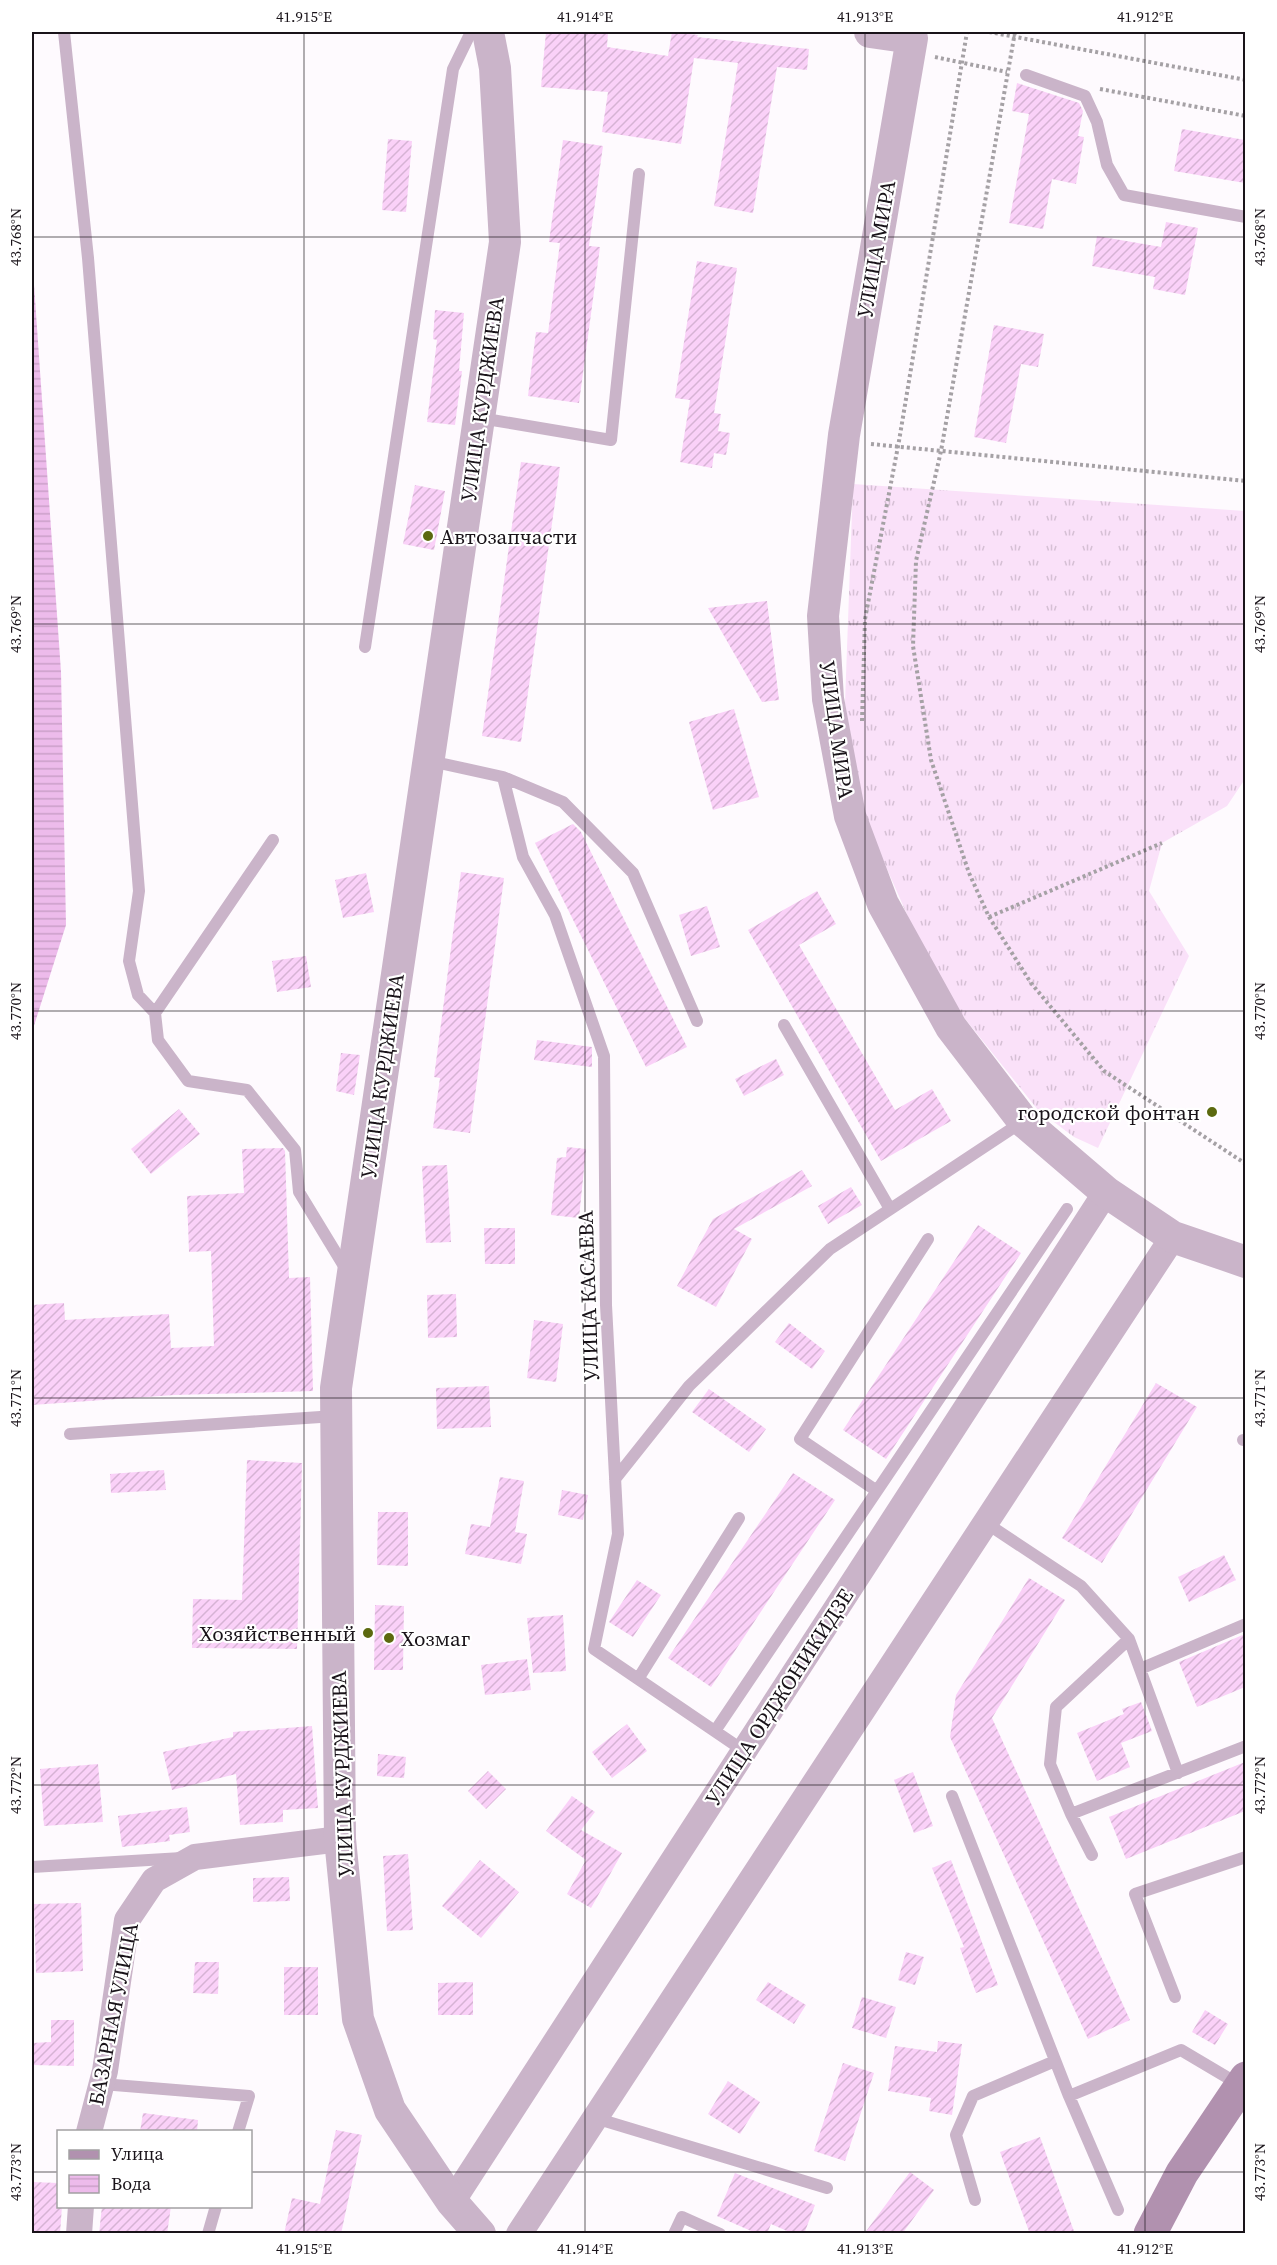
<svg xmlns="http://www.w3.org/2000/svg" width="1277" height="2265" font-family="'Source Serif 4',serif">
<style>
.grass{fill:url(#grass-tufts)}
.water{fill:url(#water-rules)}
.building{fill:url(#building-hatch)}
.lines{fill:none;stroke-linecap:round;stroke-linejoin:round}
.path{stroke:#a5a1a5;stroke-width:4;stroke-dasharray:3 3;stroke-linecap:butt}
.service{stroke:#cab4c9;stroke-width:12}
.minor{stroke:#cab4c9;stroke-width:26}
.tertiary{stroke:#cab4c9;stroke-width:32}
.secondary{stroke:#b191af;stroke-width:33}
.ticks{fill:none;stroke:#191319;stroke-width:1.5;stroke-opacity:0.45}
.poi-dot{fill:#5c690f;stroke:#fff;stroke-width:2}
.labels{text-anchor:middle;dominant-baseline:central;stroke-width:4.5;stroke-linejoin:round;paint-order:stroke}
.street-label{font-size:21px;fill:#191319;stroke:#fff}
.poi-label{font-size:21px;fill:#191319;stroke:#fff;text-anchor:start}
.neatline{fill:none;stroke:#191319;stroke-width:2}
.ticks-label{font-size:15px;text-anchor:middle;fill:#191319}
</style>
<defs>
<pattern id="grass-tufts" width="24" height="20" patternUnits="userSpaceOnUse" patternTransform="scale(1.5)"><rect width="24" height="20" fill="#fae1f9"/><path d="M3 7l-1-3M5 7V3M7 7l1-3M15 17l-1-3M17 17v-4M19 17l1-3" fill="none" stroke="#d6c0d5"/></pattern>
<pattern id="water-rules" width="6" height="5" patternUnits="userSpaceOnUse" patternTransform="scale(1.5)"><rect width="6" height="5" fill="#edbbeb"/><path d="M0 2.5h6" fill="none" stroke="#cba0c9"/></pattern>
<pattern id="building-hatch" width="6" height="6" patternUnits="userSpaceOnUse" patternTransform="scale(1.5)"><rect width="6" height="6" fill="#fad1f8"/><path d="M-1 1l2-2M0 6l6-6M5 7l2-2" fill="none" stroke="#d6b3d4"/></pattern>
</defs>
<rect width="100%" height="100%" fill="#fefafe"/>
<path class="grass" d="M 853,484 L 1245,511 L 1245,779 L 1227,806 L 1162,843 L 1149,891 L 1189,956 L 1098,1148 L 1074,1137 L 1038,1110 L 938,985 L 865,819 L 845,703 Z"/>
<path class="water" d="M 32,256 L 61,672 L 66,925 L 32,1032 Z"/>
<path class="building" d="M 546,32 L 608,32 L 607,47 L 668,56 L 672,32 L 698,35 L 697,37 L 809,49 L 807,70 L 777,67 L 753,213 L 714,206 L 738,63 L 694,58 L 681,144 L 602,132 L 608,92 L 541,87 Z
M 1017,83 L 1079,103 L 1083,111 L 1078,136 L 1084,137 L 1076,184 L 1052,179 L 1043,229 L 1009,223 L 1029,114 L 1012,111 Z
M 1182,129 L 1245,140 L 1245,183 L 1174,171 Z
M 388,139 L 412,141 L 406,212 L 382,210 Z
M 563,140 L 603,146 L 589,246 L 600,247 L 579,403 L 528,396 L 536,332 L 548,333 L 560,243 L 549,242 Z
M 1166,222 L 1198,228 L 1185,295 L 1153,289 L 1155,277 L 1092,266 L 1097,236 L 1161,247 Z
M 697,261 L 737,268 L 714,413 L 721,414 L 718,431 L 730,433 L 726,455 L 714,453 L 712,468 L 680,462 L 690,400 L 675,398 Z
M 435,310 L 464,313 L 459,371 L 462,371 L 455,425 L 427,422 L 437,340 L 433,339 Z
M 994,325 L 1044,334 L 1038,367 L 1021,364 L 1006,443 L 974,437 Z
M 521,462 L 560,467 L 521,742 L 482,736 Z
M 415,485 L 445,491 L 434,550 L 403,544 Z
M 767,601 L 779,700 L 762,702 L 708,608 Z
M 734,709 L 759,797 L 713,810 L 689,722 Z
M 573,824 L 581,832 L 687,1047 L 646,1067 L 535,843 Z
M 461,872 L 504,878 L 470,1133 L 433,1128 L 440,1078 L 434,1077 Z
M 366,873 L 374,912 L 343,918 L 335,880 Z
M 817,891 L 836,924 L 799,945 L 895,1110 L 932,1089 L 951,1121 L 881,1161 L 748,930 Z
M 707,906 L 720,947 L 691,956 L 679,915 Z
M 306,956 L 311,987 L 277,992 L 272,961 Z
M 537,1040 L 592,1047 L 592,1067 L 534,1060 Z
M 341,1053 L 360,1055 L 354,1095 L 336,1091 Z
M 776,1059 L 784,1075 L 744,1096 L 735,1079 Z
M 179,1109 L 200,1134 L 151,1174 L 131,1149 Z
M 567,1147 L 586,1149 L 579,1218 L 551,1215 L 557,1158 L 566,1157 Z
M 283,1148 L 285,1151 L 289,1278 L 310,1277 L 313,1391 L 174,1395 L 32,1405 L 32,1305 L 64,1303 L 65,1320 L 169,1314 L 171,1348 L 214,1346 L 211,1251 L 189,1252 L 187,1196 L 244,1193 L 242,1149 Z
M 447,1165 L 451,1242 L 426,1243 L 422,1166 Z
M 802,1170 L 812,1186 L 734,1229 L 752,1239 L 716,1307 L 677,1286 L 713,1219 Z
M 851,1187 L 862,1205 L 828,1224 L 818,1206 Z
M 978,1225 L 1021,1253 L 886,1459 L 843,1430 Z
M 484,1228 L 515,1228 L 515,1264 L 485,1264 Z
M 456,1294 L 457,1337 L 428,1338 L 427,1295 Z
M 534,1320 L 563,1324 L 556,1382 L 527,1378 Z
M 789,1323 L 825,1351 L 812,1369 L 775,1342 Z
M 1156,1383 L 1197,1407 L 1102,1563 L 1062,1538 Z
M 489,1386 L 491,1427 L 437,1429 L 436,1388 Z
M 709,1389 L 766,1429 L 749,1452 L 692,1412 Z
M 247,1460 L 302,1463 L 297,1649 L 192,1648 L 193,1599 L 242,1600 Z
M 164,1470 L 166,1490 L 111,1493 L 110,1474 Z
M 793,1473 L 835,1500 L 711,1687 L 668,1658 Z
M 500,1477 L 524,1481 L 515,1532 L 527,1534 L 521,1564 L 465,1554 L 471,1524 L 490,1527 Z
M 562,1490 L 588,1495 L 583,1520 L 558,1515 Z
M 378,1512 L 408,1512 L 408,1566 L 377,1565 Z
M 1224,1555 L 1236,1580 L 1189,1602 L 1178,1577 Z
M 1029,1578 L 1065,1600 L 992,1718 L 1130,2020 L 1088,2039 L 950,1737 L 956,1695 Z
M 637,1580 L 661,1595 L 633,1637 L 609,1622 Z
M 375,1605 L 404,1606 L 403,1670 L 374,1670 Z
M 563,1615 L 566,1671 L 533,1673 L 527,1618 Z
M 1245,1634 L 1245,1687 L 1197,1707 L 1179,1662 Z
M 527,1659 L 531,1690 L 485,1695 L 481,1665 Z
M 1141,1702 L 1152,1731 L 1121,1743 L 1130,1767 L 1097,1781 L 1077,1733 L 1124,1714 L 1122,1709 Z
M 627,1724 L 647,1751 L 612,1778 L 592,1752 Z
M 312,1726 L 318,1808 L 283,1810 L 283,1822 L 240,1825 L 236,1774 L 172,1790 L 163,1752 L 233,1737 L 233,1732 Z
M 378,1754 L 406,1757 L 404,1778 L 377,1776 Z
M 1245,1762 L 1245,1811 L 1126,1859 L 1109,1817 Z
M 98,1764 L 103,1822 L 44,1826 L 40,1769 Z
M 488,1771 L 506,1789 L 486,1809 L 468,1791 Z
M 913,1772 L 933,1826 L 914,1833 L 894,1780 Z
M 572,1796 L 595,1812 L 581,1830 L 622,1853 L 591,1908 L 567,1894 L 586,1860 L 546,1831 Z
M 187,1807 L 190,1832 L 169,1835 L 170,1841 L 122,1847 L 118,1816 Z
M 408,1854 L 413,1930 L 387,1931 L 383,1856 Z
M 480,1860 L 519,1892 L 481,1938 L 442,1906 Z
M 951,1860 L 998,1985 L 976,1993 L 960,1948 L 964,1947 L 932,1868 Z
M 289,1877 L 290,1901 L 253,1902 L 253,1878 Z
M 81,1903 L 83,1971 L 36,1973 L 34,1904 Z
M 906,1952 L 924,1957 L 915,1985 L 898,1980 Z
M 195,1962 L 219,1962 L 218,1994 L 193,1993 Z
M 284,1967 L 318,1967 L 318,2015 L 284,2015 Z
M 473,1982 L 473,2015 L 438,2015 L 438,1983 Z
M 768,1982 L 806,2005 L 794,2024 L 756,2000 Z
M 862,1997 L 896,2007 L 886,2038 L 852,2028 Z
M 1205,2010 L 1228,2024 L 1215,2045 L 1192,2032 Z
M 51,2020 L 74,2020 L 74,2066 L 32,2065 L 32,2043 L 51,2042 Z
M 938,2041 L 962,2044 L 952,2115 L 929,2111 L 931,2098 L 888,2091 L 895,2046 L 937,2052 Z
M 843,2063 L 874,2073 L 845,2161 L 814,2151 Z
M 728,2081 L 760,2102 L 740,2134 L 708,2114 Z
M 143,2113 L 198,2120 L 197,2132 L 140,2132 Z
M 336,2130 L 362,2135 L 341,2234 L 284,2234 L 292,2198 L 320,2204 Z
M 1040,2137 L 1075,2234 L 1030,2234 L 1000,2152 Z
M 910,2172 L 934,2190 L 902,2234 L 864,2234 Z
M 735,2173 L 815,2205 L 804,2234 L 794,2234 L 771,2224 L 767,2234 L 758,2234 L 717,2216 Z
M 32,2182 L 58,2183 L 58,2206 L 62,2206 L 60,2234 L 32,2234 Z
M 102,2206 L 171,2206 L 167,2234 L 99,2234 Z"/>
<g class="lines">
<path class="path" d="M 989,32 L 1246,80
M 1015,32 L 941,451 L 916,561 L 913,646 L 931,760 L 969,873 L 989,917 L 1031,983 L 1104,1071 L 1246,1164
M 935,57 L 1007,72
M 1100,89 L 1246,116
M 871,444 L 1246,481
M 862,721 L 865,619 L 899,441 L 967,32
M 989,917 L 1162,843"/>
<path class="service" d="M 64,32 L 88,258 L 139,891 L 129,961 L 138,995 L 155,1013
M 1026,75 L 1085,96 L 1097,122 L 1107,165 L 1124,195 L 1246,217
M 480,418 L 611,440 L 639,174
M 365,647 L 453,69 L 471,32
M 430,761 L 503,777 L 523,857 L 555,915 L 604,1056 L 606,1305 L 618,1534 L 594,1649 L 744,1751
M 503,777 L 563,802 L 633,873 L 697,1021
M 273,840 L 155,1013 L 158,1040 L 188,1081 L 247,1090 L 295,1150 L 299,1192 L 347,1271
M 784,1025 L 890,1209
M 70,1434 L 335,1416
M 1243,1440 L 1246,1440
M 615,1479 L 689,1386 L 830,1249 L 1022,1122
M 877,1491 L 800,1439 L 928,1239
M 986,1523 L 1081,1586 L 1129,1639
M 1140,1669 L 1246,1624
M 638,1679 L 739,1518
M 715,1731 L 1067,1209
M 1178,1773 L 1129,1639 L 1056,1707 L 1050,1764 L 1071,1814 L 1246,1746
M 952,1796 L 1069,2096 L 1181,2050 L 1240,2085
M 1071,1814 L 1092,1855
M 32,1867 L 182,1858
M 1175,1997 L 1135,1894 L 1246,1857
M 102,2084 L 249,2096 L 238,2132
M 1069,2096 L 1118,2210
M 595,2118 L 827,2188
M 975,2200 L 956,2135 L 973,2096 L 1055,2061
M 208,2234 L 216,2206
M 674,2234 L 682,2217 L 720,2234"/>
<path class="minor" d="M 89,2132 L 105,2071 L 127,1920 L 154,1880 L 195,1857 L 340,1839
M 452,2202 L 1106,1192
M 79,2234 L 81,2206
M 519,2234 L 1173,1237"/>
<path class="tertiary" d="M 870,32 L 912,38 L 844,435 L 823,616 L 828,699 L 850,816 L 883,904 L 951,1027 L 1023,1121 L 1106,1192 L 1173,1237 L 1246,1262
M 480,2234 L 452,2202 L 390,2110 L 358,2019 L 340,1839 L 336,1388 L 505,242 L 495,68 L 488,32"/>
<path class="secondary" d="M 1150,2234 L 1182,2173 L 1246,2078"/>
</g>
<path class="ticks" d="M 304,32 L 304,2234M 585,32 L 585,2234M 865,32 L 865,2234M 1145,32 L 1145,2234M 32,237 L 1246,237M 32,624 L 1246,624M 32,1011 L 1246,1011M 32,1398 L 1246,1398M 32,1785 L 1246,1785M 32,2172 L 58,2172M 250,2172 L 1246,2172"/>
<g class="poi-dot">
<circle cx="428" cy="536" r="6"/>
<circle cx="1212" cy="1112" r="6"/>
<circle cx="368" cy="1633" r="6"/>
<circle cx="389" cy="1638" r="6"/>
</g>
<g class="labels">
<g class="street-label">
<text transform="translate(876 249) rotate(-80)">УЛИЦА МИРА</text>
<text transform="translate(482 399) rotate(-82)">УЛИЦА КУРДЖИЕВА</text>
<text transform="translate(837 730) rotate(82)">УЛИЦА МИРА</text>
<text transform="translate(382 1076) rotate(-82)">УЛИЦА КУРДЖИЕВА</text>
<text transform="translate(588 1296) rotate(-92)">УЛИЦА КАСАЕВА</text>
<text transform="translate(779 1697) rotate(-57)">УЛИЦА ОРДЖОНИКИДЗЕ</text>
<text transform="translate(342 1774) rotate(-92)">УЛИЦА КУРДЖИЕВА</text>
<text transform="translate(113 2014) rotate(-79)">БАЗАРНАЯ УЛИЦА</text>
</g>
<g class="poi-label">
<text x="440" y="536">Автозапчасти</text>
<text x="1200" y="1112" text-anchor="end">городской фонтан</text>
<text x="356" y="1633" text-anchor="end">Хозяйственный</text>
<text x="401" y="1638">Хозмаг</text>
</g>
</g>
<rect width="1277" height="2265" fill="none" stroke="#ffffff" stroke-width="66"/>
<rect x="57" y="2130" width="195" height="78" fill="#ffffff" stroke="#a3a1a3" stroke-width="1.5"/>
<rect x="69" y="2150" width="30" height="9" fill="#b191af" stroke="#a3a1a3" stroke-width="1.5"/>
<text x="111" y="2160" font-size="18" fill="#191319">Улица</text>
<rect x="69" y="2175" width="30" height="18" fill="url(#water-rules)" stroke="#a3a1a3" stroke-width="1.5"/>
<text x="111" y="2190" font-size="18" fill="#191319">Вода</text>
<rect x="33" y="33" width="1211" height="2199" class="neatline"/>
<g class="ticks-label">
<text x="304" y="22">41.915°E</text>
<text x="585" y="22">41.914°E</text>
<text x="865" y="22">41.913°E</text>
<text x="1145" y="22">41.912°E</text>
<text transform="translate(1260 237) rotate(-90)" y="5">43.768°N</text>
<text transform="translate(16 237) rotate(-90)" y="5">43.768°N</text>
<text transform="translate(1260 624) rotate(-90)" y="5">43.769°N</text>
<text transform="translate(16 624) rotate(-90)" y="5">43.769°N</text>
<text transform="translate(1260 1011) rotate(-90)" y="5">43.770°N</text>
<text transform="translate(16 1011) rotate(-90)" y="5">43.770°N</text>
<text transform="translate(1260 1398) rotate(-90)" y="5">43.771°N</text>
<text transform="translate(16 1398) rotate(-90)" y="5">43.771°N</text>
<text transform="translate(16 1785) rotate(-90)" y="5">43.772°N</text>
<text transform="translate(1260 1785) rotate(-90)" y="5">43.772°N</text>
<text transform="translate(1260 2172) rotate(-90)" y="5">43.773°N</text>
<text transform="translate(16 2172) rotate(-90)" y="5">43.773°N</text>
<text x="304" y="2254">41.915°E</text>
<text x="585" y="2254">41.914°E</text>
<text x="865" y="2254">41.913°E</text>
<text x="1145" y="2254">41.912°E</text>
</g>
</svg>
